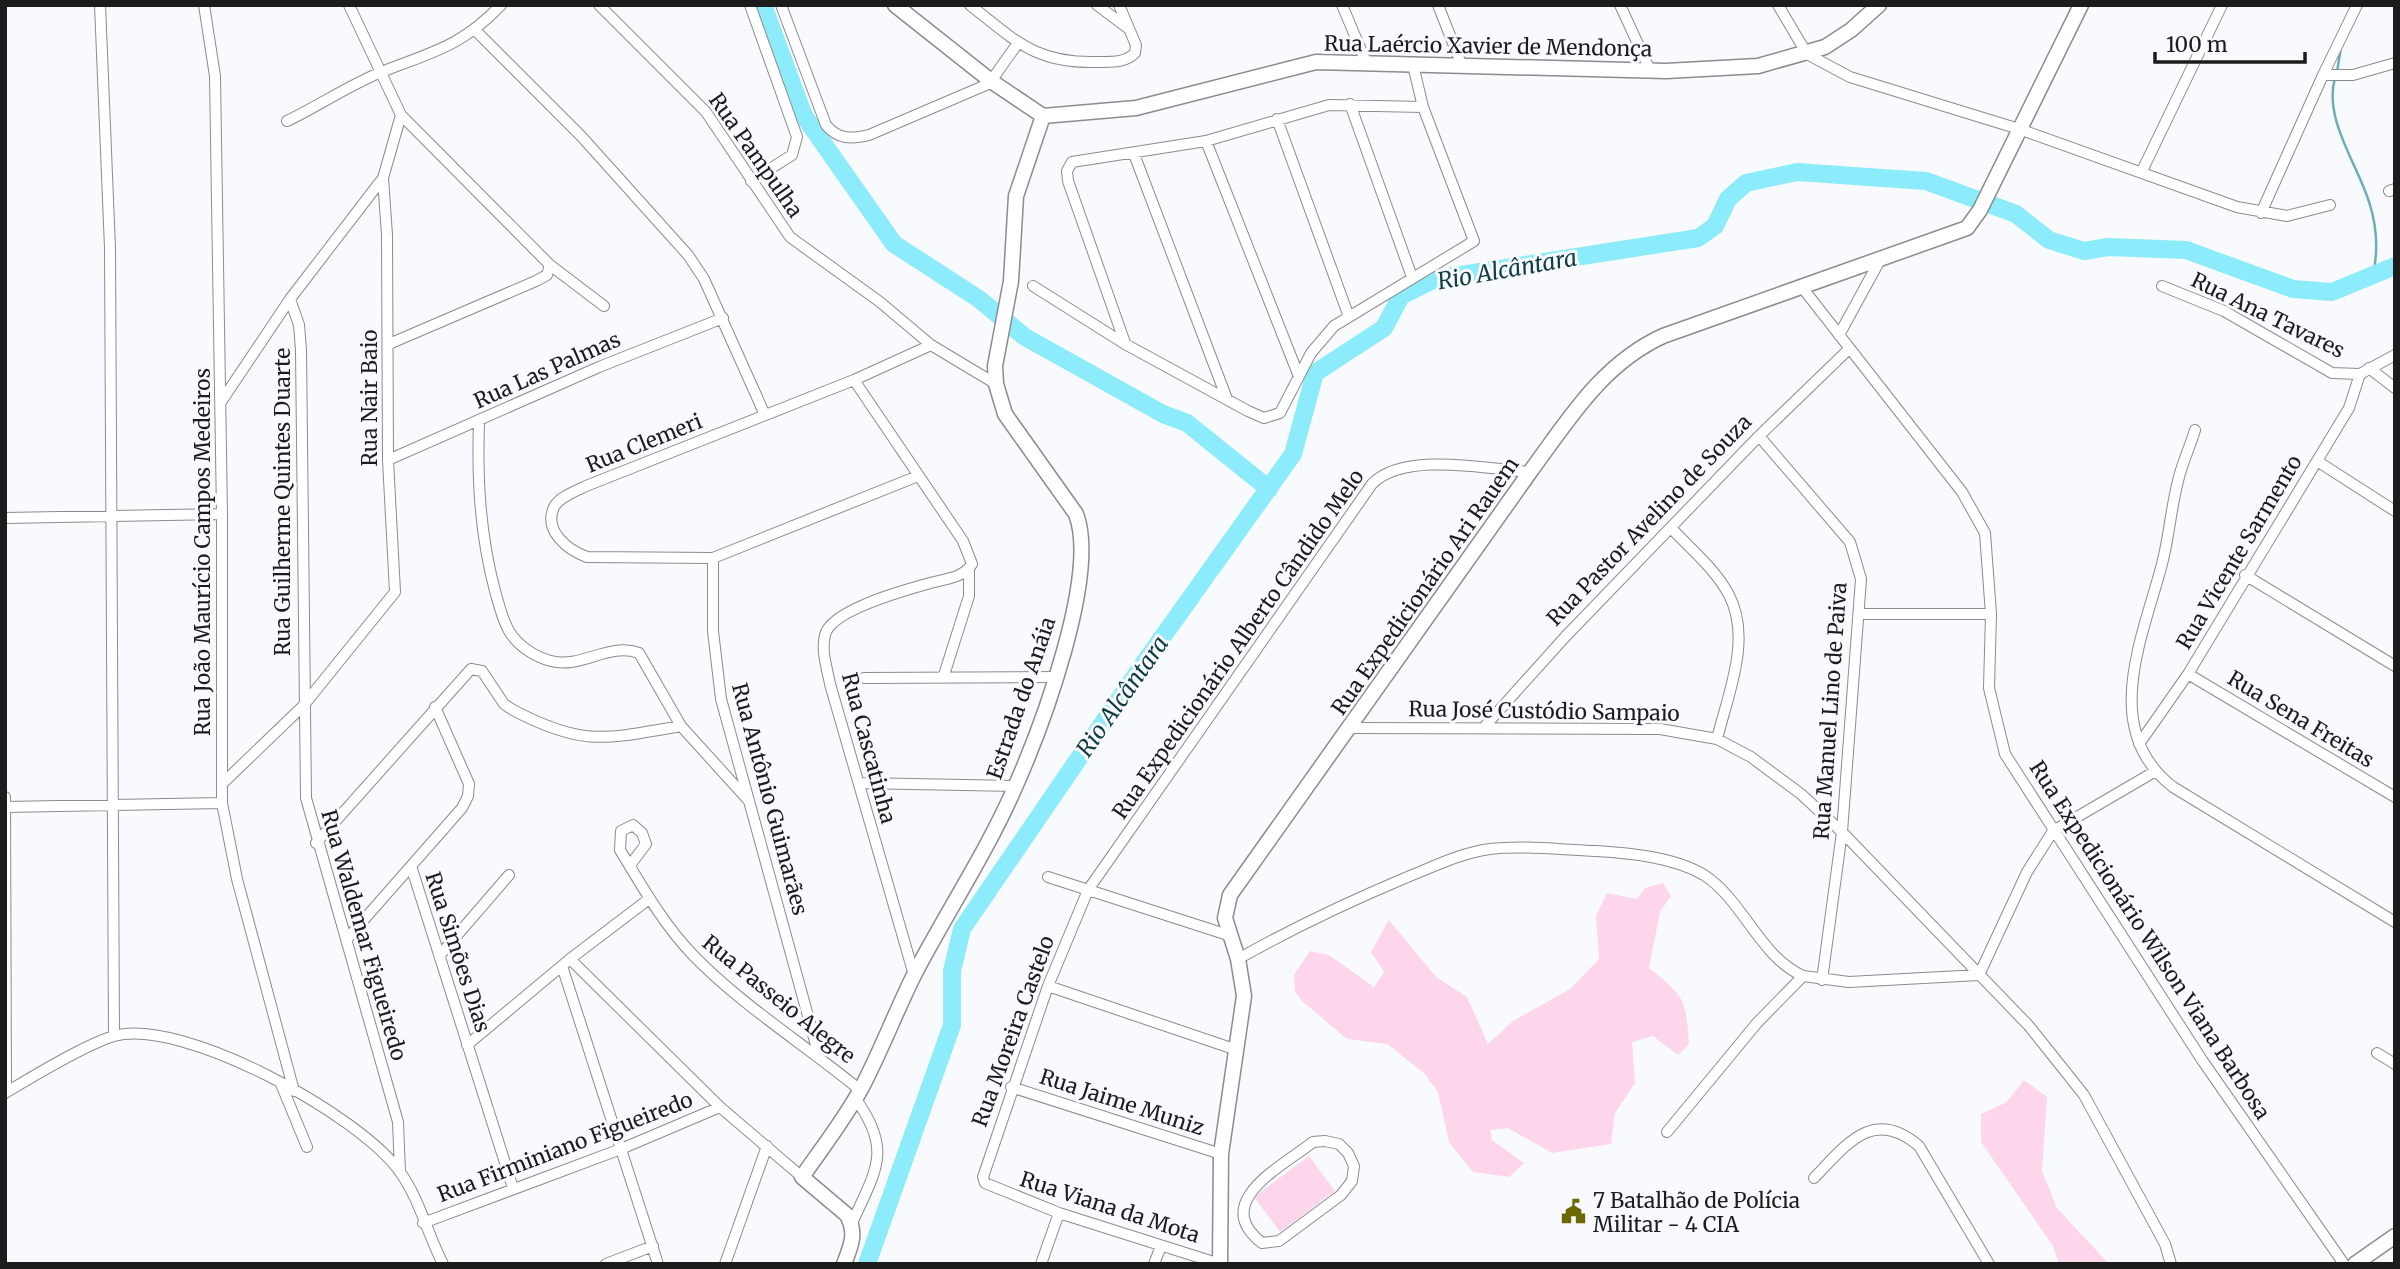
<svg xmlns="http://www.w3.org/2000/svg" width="2400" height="1269" font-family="Merriweather,serif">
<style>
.green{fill:#fed6eb}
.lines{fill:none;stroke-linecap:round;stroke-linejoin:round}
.stream{stroke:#6aaeb8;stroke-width:2.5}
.river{stroke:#8cecfb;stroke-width:18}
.street-casing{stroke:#8b8c8f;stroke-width:12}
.secondary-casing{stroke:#8b8c8f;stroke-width:17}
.street{stroke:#fff;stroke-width:10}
.secondary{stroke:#fff;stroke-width:14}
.labels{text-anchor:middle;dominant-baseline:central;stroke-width:6;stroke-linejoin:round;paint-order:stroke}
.street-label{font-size:21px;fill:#1c1c1d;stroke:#f9fafe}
.poi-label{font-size:21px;fill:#1c1c1d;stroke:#f9fafe;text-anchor:start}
.water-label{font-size:23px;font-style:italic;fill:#0f3d44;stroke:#f9fafe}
</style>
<rect width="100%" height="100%" fill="#f9fafe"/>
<path class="green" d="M 1663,883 L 1671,896 L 1660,912 L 1649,968 C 1684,995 1686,999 1689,1044 L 1678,1055 L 1653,1036 L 1632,1042 L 1635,1083 L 1615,1113 L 1611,1144 L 1552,1153 L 1508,1128 L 1490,1130 L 1492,1140 L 1524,1163 L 1509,1177 L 1473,1172 L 1449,1142 L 1438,1092 L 1424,1073 L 1387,1044 L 1347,1039 L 1302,1001 L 1295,992 L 1294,975 L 1310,951 L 1329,955 L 1374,987 L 1384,972 L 1371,952 L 1389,920 L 1436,977 L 1467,997 L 1488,1044 L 1513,1021 L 1570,989 L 1599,959 L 1596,916 L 1607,893 L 1637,899 L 1645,888 Z
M 2024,1080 L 2047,1097 L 2042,1171 L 2057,1208 L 2109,1264 L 2059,1264 L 2053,1246 L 1981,1142 L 1981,1114 L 2007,1102 Z
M 1309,1156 L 1335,1191 L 1280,1232 L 1254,1197 Z"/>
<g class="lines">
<path class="stream" d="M 2337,72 L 2341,47
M 2335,78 C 2323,120 2359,166 2370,205 C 2377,228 2378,252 2373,275"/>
<path class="river" d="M 763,5 L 804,116 L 894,244 L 979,299 L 1025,337 L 1163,414 L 1187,423 L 1269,489
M 867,1264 L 952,1025 L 952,971 L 962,929 L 1144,663 L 1293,454 L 1315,373 L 1384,328 L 1401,296 L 1435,279 L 1698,238 L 1715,226 L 1728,199 L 1746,183 L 1797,172 L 1926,181 L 2016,214 L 2049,240 L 2084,251 L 2108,247 L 2186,250 L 2293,289 L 2332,292 L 2395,266"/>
<defs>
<path id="street" d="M 100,5 L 110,248 L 114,1036
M 204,5 L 215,76 L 222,514 L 222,803 L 237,879 L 294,1091
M 349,5 L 401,115 L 550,265 L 547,275 L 536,281 L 389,344
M 599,5 L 706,112 L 790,237 L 880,302 L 931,345 L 996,384
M 750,5 L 797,137 L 792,155 L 751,181
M 781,5 L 826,125 C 838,140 852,139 869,135 L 993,82
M 970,5 C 1017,42 1036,64 1099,62 C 1112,62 1125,63 1135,53 L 1136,45 L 1119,5
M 1097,5 L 1129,29
M 1342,5 L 1366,62
M 1438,5 L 1462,66
M 1620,5 L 1650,70
M 1778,5 L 1807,54 L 1850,77 L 2019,129 L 2237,207 L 2287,216 L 2330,205
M 476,31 L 581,136 L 688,255 L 704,279 L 765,415
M 2323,75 L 2353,75 L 2395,63
M 991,81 L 1018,43
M 1350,104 L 1412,277
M 1277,119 L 1349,317
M 287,121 C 318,106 348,86 379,73 C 431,52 460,48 501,5
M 1206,141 L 1298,374
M 1134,154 L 1227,399
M 2142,171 L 2222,5
M 2389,191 L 2395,189
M 2261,213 L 2323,75 L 2357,5
M 550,265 L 604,306
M 1033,286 L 1125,344 L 1248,411 L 1264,418 L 1280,413 L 1311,353 L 1334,326 L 1474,241 L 1423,107 L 1413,65
M 1801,286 L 1962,492 L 1985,533 L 1991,614 L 1989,688 L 2005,754 L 2202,1060 L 2344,1264
M 2162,286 L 2224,311 L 2332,373 L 2360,374 L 2395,355
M 290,299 L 299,325 L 301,350 L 306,798 L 398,1122 L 400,1172
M 1839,335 L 1880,260
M 1125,343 L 1068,181 L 1067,171 L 1072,162 L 1206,141 L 1329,105 L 1423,107
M 2369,368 L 2395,388
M 854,380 L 963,541 L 972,564 C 964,577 947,579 934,582 C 909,589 831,609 825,635 C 821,651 827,668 830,684 L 914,975
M 221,402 L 290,299 L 383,178 L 401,115
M 479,422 C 477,480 480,534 495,591 C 499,604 502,619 509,631 C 518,646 535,657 551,661 C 582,669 608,642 639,653 L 681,726 L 748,800
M 2195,430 C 2190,447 2182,463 2178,481 C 2171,508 2169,537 2162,564 C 2143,637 2099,730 2173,787 L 2395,922
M 1759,436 L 1850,542 L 1861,579 L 1842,832 L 1822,980
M 388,460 L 599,367 L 723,318
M 2317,461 L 2395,511
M 5,518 L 222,514
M 1672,529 C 1691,549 1716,570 1729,595 C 1752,639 1728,694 1717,739
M 713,558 L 587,557 C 568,550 543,531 554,507 C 559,497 576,491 586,486 L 854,380 L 931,345
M 2245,575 L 2395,666
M 1860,614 L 1991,614
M 2188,674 L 2395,797
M 944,675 L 969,596 L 969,569
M 864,678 L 1055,677
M 1485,726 L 1565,637 L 1759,436 L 1849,349
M 1350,728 L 1660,729 L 1717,739 L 1751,757 L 1801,794 L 1842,832 L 2029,1026 L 2084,1095 L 2165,1244 L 2171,1264
M 2139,744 L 2188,674 L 2349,408 L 2360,374
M 859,783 L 1016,786
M 222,784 L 303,706 L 395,592 L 388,460 L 387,235 L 383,178
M 5,797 L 6,1092
M 5,807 L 222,803
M 316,843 L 471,669 L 482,671 L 504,704 L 513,710 C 583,747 606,739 681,726
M 631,864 L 646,844 L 642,833 L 633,825 L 621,831 L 620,850 C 642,886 663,924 693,955 C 741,1005 807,1046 860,1090
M 411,866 L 513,1188
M 1048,877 L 1228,935
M 346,940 L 462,808 L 468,796 L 469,784 L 435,707
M 440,955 L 509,875
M 570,959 L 720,1107 L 802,1177
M 1238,959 C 1293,928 1348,902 1405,878 C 1433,867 1460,853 1490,849 C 1524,845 1562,850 1596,851 C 1629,853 1674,857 1704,875 C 1743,900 1760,957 1803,976
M 562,966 L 658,1264
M 1979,975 L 2027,872 L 2053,831 L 2154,772
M 1048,986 L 1237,1050
M 467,1045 L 570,959 L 649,899
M 2377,1053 L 2395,1064
M 819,1056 L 721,699 L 713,631 L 713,558 L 918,476
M 281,1084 L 307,1147
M 1011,1087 L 1221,1154
M 5,1093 C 32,1077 86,1044 114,1036 C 183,1017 361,1116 400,1172 C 419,1198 428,1235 443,1264
M 1667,1132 L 1757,1023 L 1803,976 L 1849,982 L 1979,975
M 1325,1141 L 1339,1144 L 1348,1153 L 1354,1166 L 1352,1181 L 1341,1195 L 1279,1241 L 1262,1243 C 1210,1202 1281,1167 1313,1142 Z
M 1814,1178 C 1847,1144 1873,1107 1919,1146 L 1989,1264
M 423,1223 L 621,1149 L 720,1107
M 852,1223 C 876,1170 893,1150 855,1098
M 606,1264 L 653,1246
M 725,1264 L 767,1146
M 1041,1264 L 1059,1213
M 1154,1264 L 1161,1246
M 1220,1264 L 1059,1213 L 985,1183 L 983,1177 L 1048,986 L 1088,890 L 1372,484 C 1404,451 1488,469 1530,472"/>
<path id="secondary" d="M 895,5 L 991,81 L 1043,116
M 1043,116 L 1136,108 L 1316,62 L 1666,71 L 1758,66 L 1825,47 L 1851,30 L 1879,5
M 844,1264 C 851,1246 857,1233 847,1215 L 802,1177 C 822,1148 844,1120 861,1089 C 881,1051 896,1011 915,973 C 948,910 988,850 1016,785 C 1042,726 1099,574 1076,514 L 1005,414 L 996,384 L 995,366 L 1011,281 L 1016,196 L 1043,116
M 1220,1264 L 1221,1154 L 1244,996 L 1238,959 L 1225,918 L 1230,895 L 1530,472 C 1569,419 1602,364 1663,336 L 1967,228 L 1980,210 L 2081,5
M 2355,1264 L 2395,1236"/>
</defs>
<use href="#street" class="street-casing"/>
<use href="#secondary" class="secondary-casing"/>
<use href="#street" class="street"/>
<use href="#secondary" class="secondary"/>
</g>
<defs>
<symbol id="civic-bare" viewBox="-9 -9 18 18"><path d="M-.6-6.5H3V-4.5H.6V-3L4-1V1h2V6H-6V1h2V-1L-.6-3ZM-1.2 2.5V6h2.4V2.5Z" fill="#6c6800" stroke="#f9fafe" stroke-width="2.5" paint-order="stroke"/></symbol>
</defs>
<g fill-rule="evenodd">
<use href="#civic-bare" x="1556" y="1194" width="35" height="35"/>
</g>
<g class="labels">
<g class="street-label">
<text transform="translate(1488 46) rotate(1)">Rua Laércio Xavier de Mendonça</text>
<text transform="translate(756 155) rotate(55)">Rua Pampulha</text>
<text transform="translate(2268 315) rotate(26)">Rua Ana Tavares</text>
<text transform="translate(547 370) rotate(-24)">Rua Las Palmas</text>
<text transform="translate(369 398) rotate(-90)">Rua Nair Baio</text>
<text transform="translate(644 443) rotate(-22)">Rua Clemeri</text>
<text transform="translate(282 502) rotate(-90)">Rua Guilherme Quintes Duarte</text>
<text transform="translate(1649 520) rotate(-46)">Rua Pastor Avelino de Souza</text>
<text transform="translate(202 552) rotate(-90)">Rua João Maurício Campos Medeiros</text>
<text transform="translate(2239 552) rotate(-59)">Rua Vicente Sarmento</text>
<text transform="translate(1425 586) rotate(-55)">Rua Expedicionário Ari Rauem</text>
<text transform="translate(1238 644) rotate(-55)">Rua Expedicionário Alberto Cândido Melo</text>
<text transform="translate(1021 698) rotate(-71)">Estrada do Anáia</text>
<text transform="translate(1544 711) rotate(1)">Rua José Custódio Sampaio</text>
<text transform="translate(1830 711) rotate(-86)">Rua Manuel Lino de Paiva</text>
<text transform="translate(2301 719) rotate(31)">Rua Sena Freitas</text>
<text transform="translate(869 748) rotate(75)">Rua Cascatinha</text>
<text transform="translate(770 799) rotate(75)">Rua Antônio Guimarães</text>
<text transform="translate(364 935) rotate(74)">Rua Waldemar Figueiredo</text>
<text transform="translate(2150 940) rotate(57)">Rua Expedicionário Wilson Viana Barbosa</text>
<text transform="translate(458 952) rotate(72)">Rua Simões Dias</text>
<text transform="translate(779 999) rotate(39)">Rua Passeio Alegre</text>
<text transform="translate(1013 1031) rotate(-70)">Rua Moreira Castelo</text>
<text transform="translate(1122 1102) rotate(18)">Rua Jaime Muniz</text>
<text transform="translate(565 1147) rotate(-21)">Rua Firminiano Figueiredo</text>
<text transform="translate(1110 1207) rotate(18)">Rua Viana da Mota</text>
</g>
<g class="poi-label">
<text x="1593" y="1200">7 Batalhão de Polícia<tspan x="1593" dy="24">Militar - 4 CIA</tspan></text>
</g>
<g class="water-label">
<text transform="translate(1507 269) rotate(-10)">Rio Alcântara</text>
<text transform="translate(1122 696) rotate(-55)">Rio Alcântara</text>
</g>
</g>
<rect width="2400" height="1269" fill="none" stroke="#1c1c1d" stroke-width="14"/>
<path d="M2155 52v10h150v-10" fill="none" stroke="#1c1c1d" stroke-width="3.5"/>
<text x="2166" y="52" font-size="21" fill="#1c1c1d" stroke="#f9fafe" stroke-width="5" paint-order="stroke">100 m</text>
</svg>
